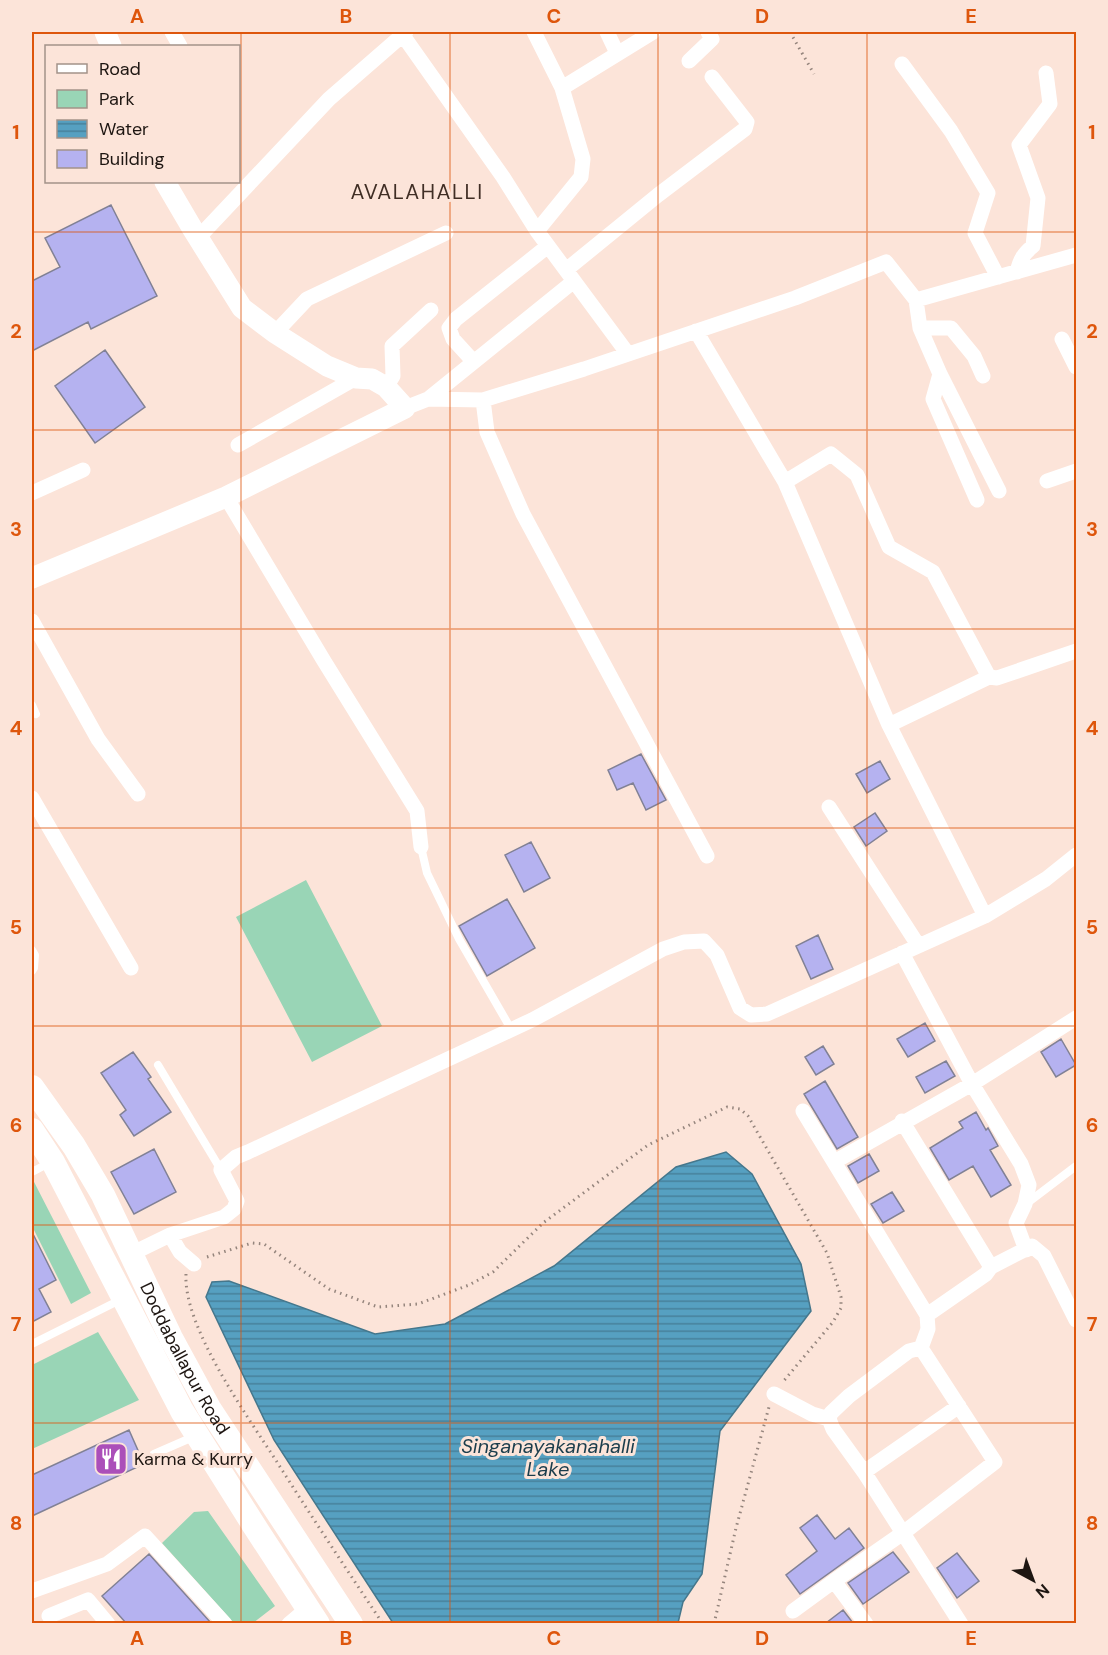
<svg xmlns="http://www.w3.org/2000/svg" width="1108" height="1655" font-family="'DM Sans',sans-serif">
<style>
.green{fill:#99d5b6}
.water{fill:url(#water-rules);stroke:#45778c;stroke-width:1.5}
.building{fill:#b5b2f0;stroke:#818195;stroke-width:1.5}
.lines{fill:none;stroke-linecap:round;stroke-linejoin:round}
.path{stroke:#95857d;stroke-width:3;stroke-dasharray:1.5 4.5;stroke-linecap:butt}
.lane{stroke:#fff;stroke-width:8}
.street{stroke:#fff;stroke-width:15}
.secondary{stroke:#fff;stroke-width:21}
.primary{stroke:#fff;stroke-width:24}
.grid{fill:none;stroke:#de560c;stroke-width:1.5;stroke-opacity:0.55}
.labels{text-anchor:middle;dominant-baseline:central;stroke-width:6;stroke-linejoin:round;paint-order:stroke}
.street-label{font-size:18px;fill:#1e1612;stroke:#fce4d9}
.poi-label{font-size:18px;fill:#1e1612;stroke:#fce4d9;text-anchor:start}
.water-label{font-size:20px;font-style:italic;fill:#1b3d4c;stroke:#fce4d9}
.quarter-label{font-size:21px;letter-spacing:1.5px;fill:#402e25;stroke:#fce4d9}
.neatline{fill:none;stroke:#de560c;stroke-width:2}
.grid-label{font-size:20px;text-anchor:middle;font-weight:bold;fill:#de560c}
</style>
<defs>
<pattern id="water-rules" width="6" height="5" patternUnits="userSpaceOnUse" patternTransform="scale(1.5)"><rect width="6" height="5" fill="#56a0c1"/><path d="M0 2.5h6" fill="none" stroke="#47819b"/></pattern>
</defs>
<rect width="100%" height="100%" fill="#fce4d9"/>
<path class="green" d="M 306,880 L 382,1026 L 312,1062 L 236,917 Z
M 32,1178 L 91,1293 L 71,1304 L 32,1226 Z
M 98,1332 L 139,1400 L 32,1449 L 32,1365 Z
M 208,1511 L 275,1606 L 253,1623 L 234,1623 L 162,1543 L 194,1512 Z"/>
<path class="water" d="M 726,1152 L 752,1174 L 801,1264 L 811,1311 L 720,1431 L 702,1574 L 683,1602 L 678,1623 L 393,1623 L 274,1440 L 206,1297 L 212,1282 L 229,1281 L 375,1334 L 445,1324 L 554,1266 L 676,1167 Z"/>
<path class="building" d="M 111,205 L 157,296 L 91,329 L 88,322 L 32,351 L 32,281 L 60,267 L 45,238 Z
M 105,350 L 145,407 L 95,443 L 55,386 Z
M 641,754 L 666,800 L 646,810 L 633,783 L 617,790 L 608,770 Z
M 880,761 L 890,779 L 867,793 L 856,774 Z
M 875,813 L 887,831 L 866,846 L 854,827 Z
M 531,842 L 550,878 L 524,892 L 505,855 Z
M 507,899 L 535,948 L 487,976 L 459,926 Z
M 818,935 L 833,969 L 811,979 L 796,946 Z
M 925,1023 L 935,1041 L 908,1057 L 897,1039 Z
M 1061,1039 L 1076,1065 L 1056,1077 L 1041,1052 Z
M 823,1046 L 834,1064 L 816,1075 L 805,1057 Z
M 133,1052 L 151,1077 L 148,1079 L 171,1112 L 134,1136 L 120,1115 L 126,1110 L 101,1073 Z
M 946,1061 L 955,1076 L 925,1093 L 916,1077 Z
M 825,1081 L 858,1137 L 837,1149 L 804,1094 Z
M 976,1112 L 986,1130 L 988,1128 L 998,1146 L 990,1150 L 1011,1185 L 991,1197 L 973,1166 L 949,1180 L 930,1148 L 963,1128 L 959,1122 Z
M 154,1149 L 176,1192 L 134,1214 L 111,1172 Z
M 869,1154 L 879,1171 L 858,1183 L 848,1166 Z
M 892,1192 L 904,1211 L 883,1223 L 871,1204 Z
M 32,1232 L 56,1280 L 39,1289 L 51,1312 L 32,1322 Z
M 129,1430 L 144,1464 L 32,1516 L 32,1475 Z
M 817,1515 L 835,1539 L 849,1528 L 864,1548 L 800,1594 L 786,1575 L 817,1551 L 800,1528 Z
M 893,1552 L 909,1572 L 863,1604 L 848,1583 Z
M 957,1553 L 979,1581 L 957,1598 L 937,1568 Z
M 149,1554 L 211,1623 L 126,1623 L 102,1596 Z
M 843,1610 L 853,1623 L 826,1623 Z"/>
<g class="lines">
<path class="path" d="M 790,32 L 814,74
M 207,1257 L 252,1243 L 264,1244 L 329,1289 L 378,1307 L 418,1304 L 469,1285 L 493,1272 L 543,1223 L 648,1145 L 727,1107 L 740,1109 L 748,1116 L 827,1253 L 841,1297 L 841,1308 L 833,1322 L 782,1383
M 186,1274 C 183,1327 248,1417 277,1462 C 311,1516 347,1570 383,1624
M 714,1624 L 736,1528 L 769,1407"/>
<path class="lane" d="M 32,705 L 36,714
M 421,847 L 427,873 L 459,939 L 511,1029
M 32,950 L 35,955 L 34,968 L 32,971
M 158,1065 L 221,1170
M 32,1172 L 49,1163
M 1026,1204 L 1076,1166
M 32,1344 L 122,1299
M 154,1454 L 193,1437"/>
<path class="street" d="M 172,32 L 180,46
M 534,32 L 562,88 L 583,159 L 581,177 L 537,231
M 607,32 L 617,53
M 402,34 L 503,177 L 537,231 L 628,354
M 689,61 L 712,39 L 708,32
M 902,64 L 951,131 L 988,193 L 975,233 L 998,277
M 562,88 L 653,32
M 198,238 L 329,99 L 406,32
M 566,270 L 658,195 L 745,129 L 747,122 L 712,77
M 1017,272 C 1020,260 1023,254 1033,246 L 1038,198 L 1019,145 L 1050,104 L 1046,73
M 916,300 L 920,328 L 940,374 L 999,491
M 920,328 L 951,328 L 974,356 L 983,376
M 696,331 L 785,482
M 275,333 L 307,299 L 446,233
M 1062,339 L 1076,367
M 473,361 L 453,339 L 449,328 L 456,319 L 548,246
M 940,374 L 933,399 L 977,500
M 386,387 L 393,376 L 392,346 L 431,310
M 428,399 L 574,281
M 483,400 L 487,432 L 523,514 L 707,856
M 405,408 L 428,399 L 483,400 L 584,369 L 795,298 L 886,262 L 916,300 L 1076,255
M 238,445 L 356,378
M 1047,481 L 1076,471
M 32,493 L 83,470
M 226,497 L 324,661 L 417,811 L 421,847
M 32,621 L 98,739 L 138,794
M 889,725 L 989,677
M 32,798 L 131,968
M 829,807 L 918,945
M 985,916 L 889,725 L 785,482 L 831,454 L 857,475 L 889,547 L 933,572 L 989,677 L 997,678 L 1076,651
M 902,953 L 972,1084 L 1021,1164 L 1029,1185 L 1025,1204 L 1016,1223 L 1026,1250
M 803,1111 L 834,1162
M 902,1121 L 991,1267
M 170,1235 L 180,1252 L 194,1264
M 131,1254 L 170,1235 L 224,1217 L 234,1209 L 237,1201 L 221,1170 L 236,1157 L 248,1152 L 532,1020 L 663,949 L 684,942 L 704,941 L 717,955 L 740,1008 L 751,1015 L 767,1014 L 985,916 L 1046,879 L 1076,855
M 927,1315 L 986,1274 L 991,1267 L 1032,1246 L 1044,1256 L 1076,1320
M 921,1348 L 928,1329 L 927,1315 L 834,1162 L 972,1084 L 1076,1018
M 921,1348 L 909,1351 L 849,1396 L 831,1413 L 829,1419 L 833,1429 L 864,1472 L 961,1624
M 774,1394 L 812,1414 L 829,1419
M 864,1472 L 959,1406
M 32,1591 L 107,1564 L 145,1536 L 225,1624
M 793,1611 L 834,1581
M 49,1616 L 88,1600 L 108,1624
M 289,1624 L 308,1608
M 866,1624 L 834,1581 L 903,1533 L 995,1462 L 921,1348"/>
<path class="secondary" d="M 105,32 L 111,46
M 32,578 L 226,497 L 405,408 L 386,387 L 372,379 L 356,378 L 327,366 L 275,333 L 242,308 L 192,228 L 165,182"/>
<g class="primary">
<path id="s1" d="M 32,1087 L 74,1146 L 103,1195 L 171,1338 L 209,1408 L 351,1624"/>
<path d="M 32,1130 L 53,1162 L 182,1411 L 253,1524 L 318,1624"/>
</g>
</g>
<path class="grid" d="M 241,32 L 241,1624M 450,32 L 450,1624M 658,32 L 658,1624M 867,32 L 867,1624M 32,232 L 1076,232M 32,430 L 1076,430M 32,629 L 1076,629M 32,828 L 1076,828M 32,1026 L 1076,1026M 32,1225 L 1076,1225M 32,1423 L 1076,1423"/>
<defs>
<symbol id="restaurant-square" viewBox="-11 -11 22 22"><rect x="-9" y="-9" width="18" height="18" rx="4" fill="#ab4fb9" stroke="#fce4d9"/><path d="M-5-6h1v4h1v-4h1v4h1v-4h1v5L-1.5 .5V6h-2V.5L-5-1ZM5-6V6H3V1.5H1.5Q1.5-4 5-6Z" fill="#fff"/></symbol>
</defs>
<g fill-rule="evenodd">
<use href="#restaurant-square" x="92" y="1440" width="38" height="38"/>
</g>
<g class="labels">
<g class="street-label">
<text stroke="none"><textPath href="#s1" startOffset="312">Doddaballapur Road</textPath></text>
</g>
<g class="poi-label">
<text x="134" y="1459">Karma &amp; Kurry</text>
</g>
<g class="water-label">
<text x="548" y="1446">Singanayakanahalli<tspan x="548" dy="23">Lake</tspan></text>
</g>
<g class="quarter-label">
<text x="417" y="192">AVALAHALLI</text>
</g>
</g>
<rect width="1108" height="1655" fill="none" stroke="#fce4d9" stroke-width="66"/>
<rect x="45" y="45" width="195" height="138" fill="#fce4d9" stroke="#a39289" stroke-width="1.5"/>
<rect x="57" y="64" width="30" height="9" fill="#ffffff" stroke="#a39289" stroke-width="1.5"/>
<text x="99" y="75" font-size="18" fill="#1e1612">Road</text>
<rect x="57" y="90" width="30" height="18" fill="#99d5b6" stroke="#a39289" stroke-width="1.5"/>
<text x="99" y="105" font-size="18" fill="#1e1612">Park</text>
<rect x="57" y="120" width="30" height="18" fill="url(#water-rules)" stroke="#a39289" stroke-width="1.5"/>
<text x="99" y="135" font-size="18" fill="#1e1612">Water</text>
<rect x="57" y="150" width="30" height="18" fill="#b5b2f0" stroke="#a39289" stroke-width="1.5"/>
<text x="99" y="165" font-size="18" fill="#1e1612">Building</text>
<g transform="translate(1033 1580) rotate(139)" stroke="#fce4d9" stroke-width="4.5" paint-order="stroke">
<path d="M0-4.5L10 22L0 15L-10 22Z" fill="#1e1612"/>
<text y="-9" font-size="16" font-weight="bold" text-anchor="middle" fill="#1e1612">N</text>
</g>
<rect x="33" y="33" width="1042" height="1589" class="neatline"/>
<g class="grid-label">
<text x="137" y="23">A</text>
<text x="346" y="23">B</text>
<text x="554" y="23">C</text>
<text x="762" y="23">D</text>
<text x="971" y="23">E</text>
<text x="16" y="139">1</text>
<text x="1092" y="139">1</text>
<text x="16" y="338">2</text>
<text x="1092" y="338">2</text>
<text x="16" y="536">3</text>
<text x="1092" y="536">3</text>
<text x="16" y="735">4</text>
<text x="1092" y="735">4</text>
<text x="16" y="934">5</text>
<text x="1092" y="934">5</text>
<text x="16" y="1132">6</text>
<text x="1092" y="1132">6</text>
<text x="16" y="1331">7</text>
<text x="1092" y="1331">7</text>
<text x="16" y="1530">8</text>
<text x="1092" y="1530">8</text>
<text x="137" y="1645">A</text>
<text x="346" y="1645">B</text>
<text x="554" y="1645">C</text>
<text x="762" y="1645">D</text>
<text x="971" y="1645">E</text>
</g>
</svg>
